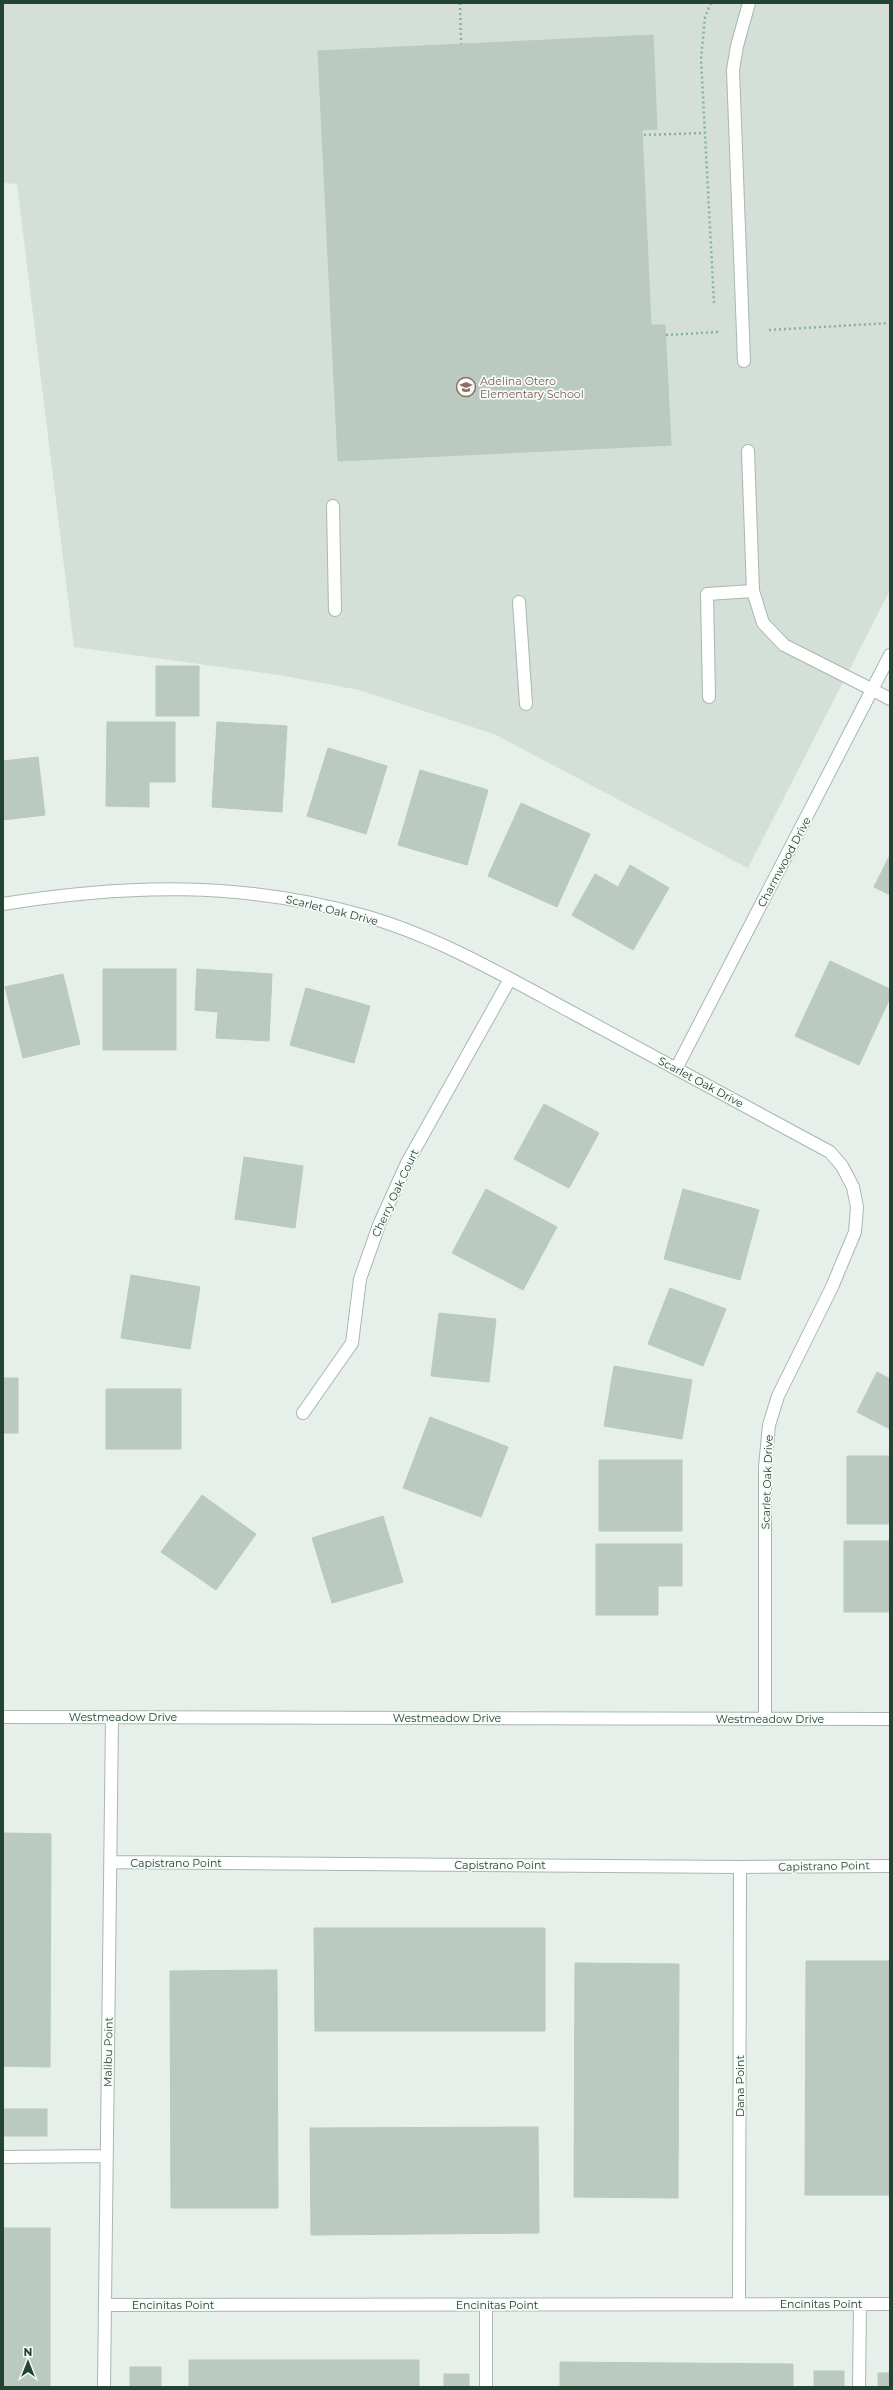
<svg xmlns="http://www.w3.org/2000/svg" width="893" height="2390" font-family="Montserrat,sans-serif">
<style>
.built{fill:#d3dfd7}
.building{fill:#bacac1;stroke:#b7cabe}
.lines{fill:none;stroke-linecap:round;stroke-linejoin:round}
.service-casing{stroke:#a8b8af;stroke-width:14}
.minor-casing{stroke:#a8b8af;stroke-width:14}
.tertiary-casing{stroke:#a8b8af;stroke-width:14}
.path{stroke:#84b59b;stroke-width:2.5;stroke-dasharray:2 3;stroke-linecap:butt}
.service{stroke:#fff;stroke-width:12}
.minor{stroke:#fff;stroke-width:12}
.tertiary{stroke:#fff;stroke-width:12}
.labels{text-anchor:middle;dominant-baseline:central;stroke-width:3.5;stroke-linejoin:round;paint-order:stroke}
.education-label{font-size:11px;fill:#785e54;stroke:#f7fbf8;text-anchor:start}
.street-label{font-size:11px;fill:#234333;stroke:#f7fbf8}
</style>
<rect width="100%" height="100%" fill="#e6efe9"/>
<path class="built" d="M 3,3 L 890,3 L 890,590 L 748,868 L 494,734 L 359,690 L 279,675 L 74,647 L 17,184 L 3,183 Z"/>
<path class="building" d="M 653,35 L 657,129 L 642,130 L 651,325 L 665,325 L 671,445 L 338,461 L 318,51 Z
M 156,666 L 199,666 L 199,716 L 156,716 Z
M 107,722 L 175,722 L 175,782 L 149,782 L 149,807 L 106,806 Z
M 217,722 L 287,726 L 282,812 L 212,807 Z
M 328,748 L 387,766 L 366,834 L 307,816 Z
M 38,757 L 45,815 L 3,820 L 3,761 Z
M 420,770 L 488,790 L 467,865 L 398,845 Z
M 521,803 L 590,834 L 557,907 L 488,876 Z
M 890,855 L 890,895 L 874,887 Z
M 630,865 L 669,888 L 633,950 L 572,915 L 595,874 L 618,887 Z
M 830,961 L 890,989 L 890,998 L 859,1065 L 795,1036 Z
M 103,969 L 176,969 L 176,1050 L 103,1050 Z
M 197,969 L 272,974 L 269,1041 L 216,1038 L 218,1012 L 195,1010 Z
M 63,974 L 80,1044 L 23,1058 L 5,987 Z
M 306,988 L 370,1006 L 354,1063 L 290,1045 Z
M 544,1104 L 599,1133 L 569,1188 L 514,1159 Z
M 244,1157 L 303,1166 L 295,1228 L 235,1219 Z
M 486,1189 L 557,1227 L 523,1290 L 452,1253 Z
M 683,1189 L 759,1210 L 740,1280 L 664,1259 Z
M 131,1275 L 200,1287 L 190,1349 L 121,1338 Z
M 670,1288 L 726,1309 L 703,1366 L 648,1344 Z
M 439,1313 L 496,1319 L 489,1382 L 431,1376 Z
M 614,1366 L 692,1380 L 682,1439 L 604,1426 Z
M 877,1372 L 890,1379 L 890,1429 L 857,1412 Z
M 3,1378 L 18,1378 L 18,1433 L 3,1433 Z
M 106,1389 L 181,1389 L 181,1449 L 106,1449 Z
M 430,1417 L 508,1447 L 481,1517 L 403,1488 Z
M 847,1456 L 890,1456 L 890,1524 L 847,1524 Z
M 599,1460 L 682,1460 L 682,1531 L 599,1531 Z
M 202,1495 L 256,1534 L 216,1590 L 161,1552 Z
M 383,1516 L 403,1582 L 332,1603 L 312,1538 Z
M 844,1541 L 890,1541 L 890,1612 L 844,1612 Z
M 596,1544 L 682,1544 L 682,1586 L 658,1586 L 658,1615 L 596,1615 Z
M 3,1833 L 51,1834 L 50,2067 L 3,2066 Z
M 314,1928 L 545,1928 L 545,2031 L 315,2031 Z
M 806,1961 L 890,1961 L 890,2195 L 805,2195 Z
M 575,1963 L 679,1964 L 678,2198 L 574,2197 Z
M 277,1970 L 278,2208 L 171,2208 L 170,1971 Z
M 3,2109 L 47,2109 L 47,2136 L 3,2136 Z
M 538,2127 L 539,2233 L 311,2235 L 310,2128 Z
M 3,2228 L 50,2228 L 50,2387 L 3,2387 Z
M 189,2360 L 419,2360 L 419,2387 L 189,2387 Z
M 560,2362 L 793,2364 L 793,2387 L 560,2387 Z
M 130,2367 L 161,2367 L 161,2387 L 130,2387 Z
M 814,2371 L 844,2371 L 844,2387 L 814,2387 Z
M 878,2373 L 890,2373 L 890,2387 L 878,2387 Z
M 444,2374 L 469,2374 L 469,2387 L 444,2387 Z"/>
<g class="lines">
<defs>
<path id="service" d="M 744,361 L 733,70 L 737,46 L 749,3
M 748,451 L 753,591 L 763,623 L 784,645 L 873,690
M 333,506 L 335,610
M 519,602 L 526,704
M 709,697 L 707,594 L 753,591"/>
<path id="minor" d="M 873,690 L 890,699
M 3,904 C 127,884 243,881 365,916 C 439,937 508,978 575,1014 C 660,1060 745,1106 830,1152 L 842,1166 L 853,1187 L 857,1207 L 855,1232 L 832,1287 L 778,1396 L 769,1425 L 765,1467 L 765,1719
M 676,1069 L 890,655
M 303,1413 L 352,1343 L 360,1279 L 379,1225 L 407,1163 L 510,979
M 111,1862 L 740,1867 L 890,1866
M 3,2157 L 107,2156
M 739,2304 L 740,1867
M 105,2305 L 890,2304
M 486,2305 L 486,2387
M 104,2387 L 112,1717
M 859,2387 L 860,2304"/>
<path id="tertiary" d="M 3,1717 L 890,1719"/>
</defs>
<use href="#service" class="service-casing"/>
<use href="#minor" class="minor-casing"/>
<use href="#tertiary" class="tertiary-casing"/>
<path class="path" d="M 460,3 L 461,44
M 711,3 L 705,17 L 701,59 L 714,303
M 644,135 L 705,133
M 769,330 L 890,323
M 666,335 L 718,332"/>
<use href="#service" class="service"/>
<use href="#minor" class="minor"/>
<use href="#tertiary" class="tertiary"/>
</g>
<defs>
<symbol id="school-ring" viewBox="-11 -11 22 22"><circle r="9.5" fill="#f7fbf8" stroke="#8d6e63" stroke-width="1.5"/><path d="M0-5L7-2L0 1L-7-2ZM-4 1L0 2.5L4 1V4Q0 6-4 4Z" fill="#8d6e63"/></symbol>
</defs>
<g fill-rule="evenodd">
<use href="#school-ring" x="455" y="376" width="22" height="22"/>
</g>
<g class="labels">
<g class="education-label">
<text x="480" y="381">Adelina Otero<tspan x="480" dy="13">Elementary School</tspan></text>
</g>
<g class="street-label">
<text transform="translate(784 862) rotate(-62)">Charmwood Drive</text>
<text transform="translate(332 910) rotate(14)">Scarlet Oak Drive</text>
<text transform="translate(701 1082) rotate(28)">Scarlet Oak Drive</text>
<text transform="translate(395 1193) rotate(-65)">Cherry Oak Court</text>
<text transform="translate(767 1482) rotate(-88)">Scarlet Oak Drive</text>
<text x="123" y="1717">Westmeadow Drive</text>
<text x="447" y="1718">Westmeadow Drive</text>
<text x="770" y="1719">Westmeadow Drive</text>
<text x="176" y="1863">Capistrano Point</text>
<text x="500" y="1865">Capistrano Point</text>
<text transform="translate(824 1866) rotate(-1)">Capistrano Point</text>
<text transform="translate(108 2052) rotate(-89)">Malibu Point</text>
<text transform="translate(740 2086) rotate(-90)">Dana Point</text>
<text x="821" y="2304">Encinitas Point</text>
<text x="173" y="2305">Encinitas Point</text>
<text x="497" y="2305">Encinitas Point</text>
</g>
</g>
<rect width="893" height="2390" fill="none" stroke="#234333" stroke-width="8"/>
<g transform="translate(28 2362)" stroke="#f7fbf8" stroke-width="3" paint-order="stroke">
<path d="M0-3L7 15L0 10L-7 15Z" fill="#234333"/>
<text y="-6" font-size="11" font-weight="bold" text-anchor="middle" fill="#234333">N</text>
</g>
</svg>
